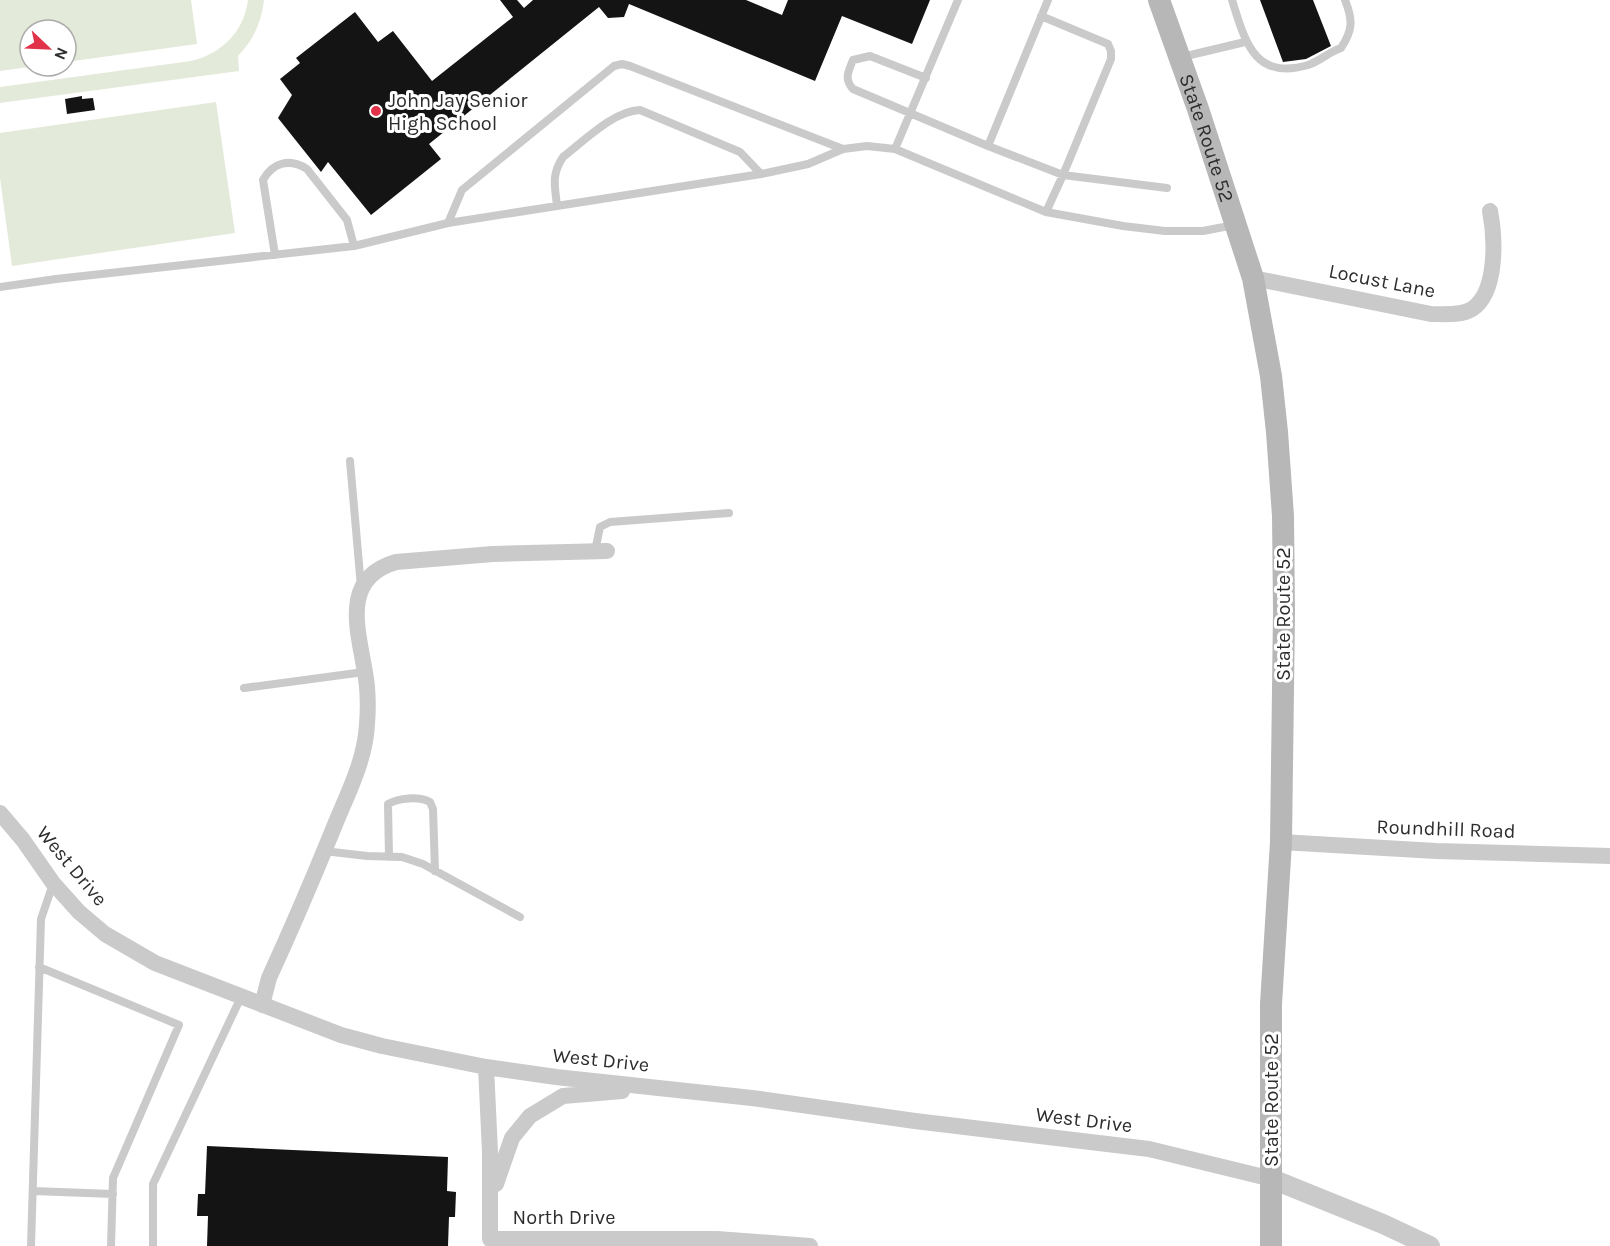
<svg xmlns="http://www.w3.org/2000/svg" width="1610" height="1246" font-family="Karla,sans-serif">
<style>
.green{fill:#e4eada}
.building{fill:#141414}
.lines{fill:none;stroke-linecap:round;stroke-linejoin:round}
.service{stroke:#cacaca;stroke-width:8}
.minor{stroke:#cacaca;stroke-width:16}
.tertiary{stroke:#cacaca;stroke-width:20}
.secondary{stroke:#b7b7b7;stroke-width:22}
.poi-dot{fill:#e13249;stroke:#fff;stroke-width:2}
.labels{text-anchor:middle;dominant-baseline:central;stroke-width:6;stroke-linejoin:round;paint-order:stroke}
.poi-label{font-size:20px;fill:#2d2d2d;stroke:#fff;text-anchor:start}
.street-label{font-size:20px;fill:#2d2d2d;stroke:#fff}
</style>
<rect width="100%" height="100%" fill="#fff"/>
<path class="green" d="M 0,0 L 191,0 L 197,44 L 66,62 L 66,30 L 30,30 L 30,66 L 36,66 L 0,71 Z
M 248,0 L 264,0 C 261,23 254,39 238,56 L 239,71 L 0,103 L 0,87 L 191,61 C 221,54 244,32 248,0 Z
M 216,102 L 235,233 L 12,266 L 0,178 L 0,133 Z"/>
<path class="building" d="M 500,0 L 517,0 L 524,8 L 533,0 L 746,0 L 782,15 L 788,0 L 930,0 L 912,44 L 842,16 L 815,81 L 629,4 L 624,17 L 608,18 L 599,7 L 429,144 L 441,159 L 371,215 L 328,162 L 321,172 L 278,118 L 292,95 L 280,79 L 300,63 L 296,58 L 355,12 L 378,42 L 393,31 L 432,81 L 513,17 Z
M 1260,0 L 1313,0 L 1331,46 L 1306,59 L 1283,62 Z
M 82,96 L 82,99 L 93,98 L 95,110 L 67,114 L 65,99 Z
M 207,1146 L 448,1157 L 447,1191 L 456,1192 L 455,1217 L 449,1217 L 448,1246 L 207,1246 L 208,1216 L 197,1216 L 198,1194 L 205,1194 Z"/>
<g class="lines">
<path class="service" d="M 1232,0 C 1245,41 1254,81 1308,65 C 1320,61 1329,52 1341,48 C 1353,30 1353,20 1345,0
M 1182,57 L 1245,42
M 926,78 L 870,56 L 853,60 C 848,72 844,79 853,89 L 988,146 L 1063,175 L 1111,59 L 1111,51 L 1108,44 L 1041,16
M 988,146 L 1048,0
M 895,149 L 958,0
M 557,206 C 555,186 551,175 563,157 C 584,141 613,111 640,110 L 740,152 L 761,174
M 1046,212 L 1063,175 L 1167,188
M 448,223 L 462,190 L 614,66 L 622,64 L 630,66 L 843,149
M 275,255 L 263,180 C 273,162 290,158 307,169 L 347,220 L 354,246
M 0,287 L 56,279 L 354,246 L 448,223 L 761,174 L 808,164 L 843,149 L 867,146 L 895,149 L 1046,212 L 1123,226 L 1165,231 L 1203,231 L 1234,225
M 350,461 L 361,587
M 595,551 L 600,527 L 610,522 L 729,513
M 244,688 L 364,672
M 324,851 L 367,856 L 402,857 L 423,864 L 520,917
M 389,857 L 388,804 C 399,798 418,796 430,802 L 433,809 L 435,871
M 39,967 L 179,1025 L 113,1178 L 111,1246
M 33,1191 L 113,1194
M 31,1246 L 41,919 L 53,884
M 153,1246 L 153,1184 L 241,997"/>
<path class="minor" d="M 1253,278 L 1431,314 C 1443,314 1461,316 1472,309 C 1498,292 1495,237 1490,211
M 0,813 L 23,840 L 53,883 L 79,912 L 105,934 L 155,963 L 341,1035 L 382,1046 L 486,1067 L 556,1077 L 752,1098 L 915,1121 L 1149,1149 L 1272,1179
M 1281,842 L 1436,851 L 1610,856
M 262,1005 L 269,978 C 291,930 312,881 332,832 C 346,796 365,763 367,724 C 368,712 368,699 367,687 C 363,642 334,580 396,562 L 493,554 L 607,551
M 486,1067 L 490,1152 L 490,1239 L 717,1239 L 810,1246
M 496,1184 L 512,1138 L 530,1116 L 563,1096 L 622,1091"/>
<path class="tertiary" d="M 1272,1179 L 1383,1224 L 1430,1246"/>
<path class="secondary" id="s1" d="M 1159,0 L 1198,109 L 1253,278 L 1271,376 L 1277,432 L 1283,516 L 1284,612 L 1281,842 L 1271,1004 L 1271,1246"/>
</g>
<circle class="poi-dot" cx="376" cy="111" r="6"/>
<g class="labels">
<g class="poi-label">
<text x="388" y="100">John Jay Senior<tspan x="388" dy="23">High School</tspan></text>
</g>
<g class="street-label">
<text stroke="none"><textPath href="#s1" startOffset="146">State Route 52</textPath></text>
<text transform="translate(1382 281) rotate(11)">Locust Lane</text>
<text transform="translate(1283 614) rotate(-90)">State Route 52</text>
<text transform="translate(1446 829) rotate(2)">Roundhill Road</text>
<text transform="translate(72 866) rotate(50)">West Drive</text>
<text transform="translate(601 1060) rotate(6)">West Drive</text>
<text transform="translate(1271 1100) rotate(-90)">State Route 52</text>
<text transform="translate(1084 1120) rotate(7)">West Drive</text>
<text x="564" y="1217">North Drive</text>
</g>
</g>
<g transform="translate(48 48) rotate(113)"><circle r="28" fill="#ffffff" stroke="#ababab" stroke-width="1.5"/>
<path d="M0-4.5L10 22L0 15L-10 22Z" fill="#e13249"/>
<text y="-9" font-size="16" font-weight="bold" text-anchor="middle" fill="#2d2d2d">N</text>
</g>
</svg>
